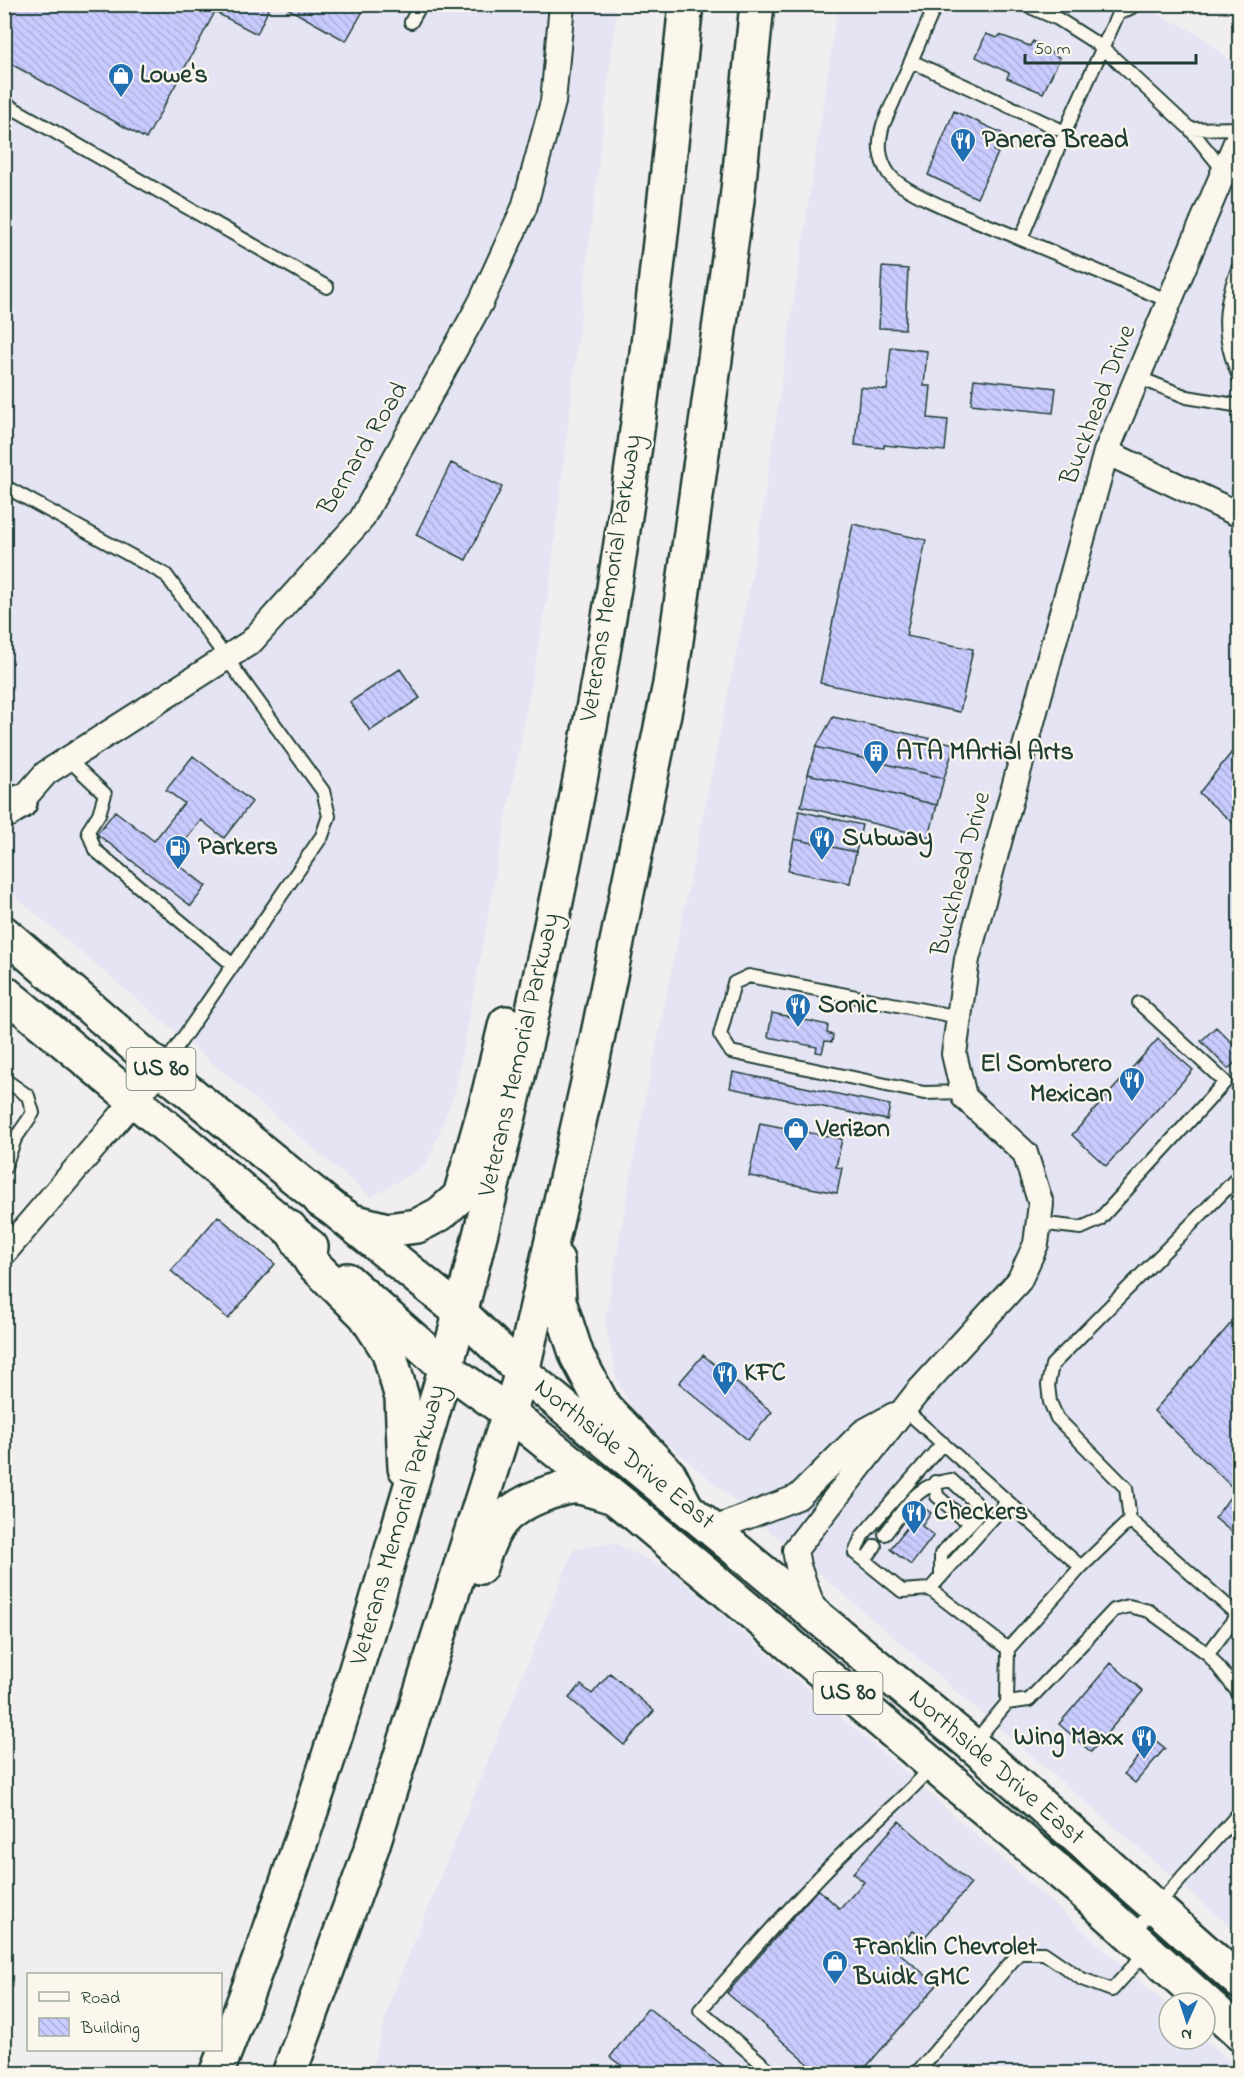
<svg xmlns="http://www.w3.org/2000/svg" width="1244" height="2078" font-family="'Indie Flower',sans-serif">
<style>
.built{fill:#e5e4f4}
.building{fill:url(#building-back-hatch);stroke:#1f3d34;stroke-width:1.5}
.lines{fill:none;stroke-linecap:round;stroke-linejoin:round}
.service-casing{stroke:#1f3d34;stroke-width:16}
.minor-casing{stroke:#1f3d34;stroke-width:28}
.primary-casing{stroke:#1f3d34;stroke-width:38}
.trunk-casing{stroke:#1f3d34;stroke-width:38}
.service{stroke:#fbf7ec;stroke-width:12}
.minor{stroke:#fbf7ec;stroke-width:24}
.primary{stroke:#fbf7ec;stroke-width:33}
.trunk{stroke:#fbf7ec;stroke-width:33}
.labels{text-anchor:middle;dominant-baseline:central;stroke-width:4.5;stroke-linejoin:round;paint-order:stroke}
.shield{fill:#fbf7ec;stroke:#61756b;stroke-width:1.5}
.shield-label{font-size:24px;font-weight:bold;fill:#1f3d34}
.poi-label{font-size:26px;font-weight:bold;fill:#1f3d34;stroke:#fbf7ec;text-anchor:start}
.street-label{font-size:26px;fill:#1f3d34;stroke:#fbf7ec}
</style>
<defs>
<pattern id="building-back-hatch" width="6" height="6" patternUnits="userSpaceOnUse" patternTransform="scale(1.5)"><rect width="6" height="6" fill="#c9cbfe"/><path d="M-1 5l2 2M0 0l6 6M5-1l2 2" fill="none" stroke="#acafda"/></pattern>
</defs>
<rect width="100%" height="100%" fill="#f1eef0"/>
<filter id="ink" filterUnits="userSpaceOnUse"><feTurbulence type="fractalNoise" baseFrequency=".0167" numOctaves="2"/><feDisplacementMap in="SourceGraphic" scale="12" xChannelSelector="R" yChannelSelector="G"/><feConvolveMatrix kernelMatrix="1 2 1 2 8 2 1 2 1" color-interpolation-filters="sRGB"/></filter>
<g filter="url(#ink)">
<path class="built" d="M 4,5 L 617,5 L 549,589 L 455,1093 L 426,1165 L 371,1197 L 5,888 Z
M 838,5 L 1139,5 L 1199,34 L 1239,68 L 1239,1934 L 637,1417 L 617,1380 L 605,1322 L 636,1145 L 754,565 Z
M 614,1543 L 670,1570 L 905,1772 L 1169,2007 L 1169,2039 L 1204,2039 L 1240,2070 L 1239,2074 L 370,2074 L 392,1996 L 574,1549 Z"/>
<path class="building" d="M 4,4 L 271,4 L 257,34 L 215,12 L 146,139 L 4,60 Z
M 280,4 L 367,4 L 346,41 Z
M 986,34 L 997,38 L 1000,35 L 1030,46 L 1033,41 L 1060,58 L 1043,93 L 1007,78 L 1009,73 L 976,57 Z
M 954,111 L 1002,133 L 994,151 L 998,153 L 977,198 L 928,175 Z
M 882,267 L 908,269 L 905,329 L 879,328 Z
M 891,347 L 927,351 L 924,386 L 931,386 L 928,418 L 948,420 L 945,451 L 884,445 L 884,448 L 855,445 L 860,387 L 887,390 Z
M 974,379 L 1056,388 L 1053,413 L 971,404 Z
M 451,463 L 502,487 L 466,560 L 416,535 Z
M 853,524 L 926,540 L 906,636 L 973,649 L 960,712 L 820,683 Z
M 400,669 L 420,698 L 370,731 L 350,702 Z
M 833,717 L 955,744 L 944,778 L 816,747 Z
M 1240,742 L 1240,829 L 1199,793 Z
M 816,747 L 944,778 L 937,805 L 808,774 Z
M 193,756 L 252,802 L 224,838 L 201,820 L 171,859 L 206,886 L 191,906 L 97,834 L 115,811 L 154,841 L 184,803 L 166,790 Z
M 808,774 L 937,805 L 929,837 L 801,806 Z
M 799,811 L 862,825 L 856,852 L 794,839 Z
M 794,839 L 856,852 L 850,883 L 788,871 Z
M 772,1013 L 828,1025 L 827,1033 L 833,1035 L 832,1042 L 825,1041 L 822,1053 L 816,1052 L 817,1047 L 768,1037 Z
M 1216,1027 L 1240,1051 L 1240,1058 L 1228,1069 L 1201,1041 Z
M 1158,1039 L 1193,1070 L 1106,1166 L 1072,1135 Z
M 733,1072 L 890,1105 L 887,1120 L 730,1088 Z
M 760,1123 L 842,1139 L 836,1167 L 842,1168 L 837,1193 L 749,1176 Z
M 218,1216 L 275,1264 L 228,1319 L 171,1271 Z
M 1240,1313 L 1240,1539 L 1215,1518 L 1235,1490 L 1154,1411 Z
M 703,1355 L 772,1412 L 748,1440 L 679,1383 Z
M 923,1507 L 931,1513 L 922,1526 L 934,1535 L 911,1565 L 890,1549 Z
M 1111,1663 L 1143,1691 L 1091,1752 L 1059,1724 Z
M 610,1673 L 654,1711 L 624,1745 L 569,1698 L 581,1685 L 592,1694 Z
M 1154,1739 L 1165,1748 L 1135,1783 L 1124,1774 Z
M 899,1821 L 971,1884 L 923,1939 L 913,1931 L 896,1950 L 937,1985 L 860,2074 L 820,2074 L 727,1993 L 818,1889 L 840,1909 L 864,1882 L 853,1873 Z
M 648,2008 L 734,2074 L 633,2074 L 610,2057 Z"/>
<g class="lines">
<defs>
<path id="service" d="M 936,4 L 883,125 C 878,143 878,158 889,174 C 904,196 993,226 1021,239
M 1023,4 L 1058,19 L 1102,47 L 1190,129 L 1224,171
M 1116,4 L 1118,14 L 1138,4
M 1118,14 L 1073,113 L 1021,239 L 1169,301
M 411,22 L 421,4
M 911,61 L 1065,132
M 4,103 L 327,287
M 1190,129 L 1240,128
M 1240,264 C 1222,307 1221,336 1240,379
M 1137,377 L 1187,397 L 1240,406
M 4,486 L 166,575 L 323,791 L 329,816 L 322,836 L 163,1067
M 68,759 L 105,794 L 99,814 L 88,831 L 95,850 L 233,965
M 959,1017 L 749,976 L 734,983 L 720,1035 L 731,1052 L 924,1093 L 963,1092
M 4,1079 L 28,1096 L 33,1113 L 15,1139 L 4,1169
M 1240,1175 L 1052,1365 L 1048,1385 L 1050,1402 L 1057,1418 L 1126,1488 L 1130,1520 L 1240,1617
M 1038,1223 L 1081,1228 L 1099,1220 L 1225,1082 L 1139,1003
M 904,1409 L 1081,1567
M 943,1443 L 862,1536 L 855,1553 L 902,1591 L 930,1589 L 1007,1502
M 935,1482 L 937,1496 L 961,1517 L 976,1517
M 885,1534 C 907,1507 914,1485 951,1480 L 975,1502 L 976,1517 L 941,1554 L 941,1577
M 865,1560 L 875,1546
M 930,1589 L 1008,1649
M 1208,1654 L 1237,1615
M 1007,1703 L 1008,1649 L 1081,1567 L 1130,1520
M 973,1744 L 1007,1703 L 1029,1700 L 1114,1610 L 1129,1606 L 1149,1611 L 1208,1654 L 1240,1695
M 1131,1935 L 1240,1812
M 774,2074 L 700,2010 C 750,1953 799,1896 853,1843 C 879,1817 909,1795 932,1766
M 916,2074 L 1019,1953 L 1044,1953 L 1082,1979 L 1112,1990 L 1147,1951"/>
<path id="minor" d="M 1106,452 L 1240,515
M 10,814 L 46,773 L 251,642 L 361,520 L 481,302 L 524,208 L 553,102 L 562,4
M 4,1253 L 161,1069
M 714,1529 L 798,1497 L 863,1432 L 894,1415
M 816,1616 L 798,1566 L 795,1550 L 916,1394 L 1019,1281 L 1036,1244 L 1041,1204 L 1025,1153 L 964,1097 L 963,1092 L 954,1054 L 967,959 L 1106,452 L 1240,133"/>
<path id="primary" d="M 4,811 L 20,802
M 4,933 L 161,1069 L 461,1313 L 522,1372 L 983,1754 L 1240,1982
M 4,992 L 311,1247
M 347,1280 L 445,1367 L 509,1413 L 629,1509 L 1081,1890 L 1240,2033"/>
<path id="trunk" d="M 321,1201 L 352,1221 L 387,1230 L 417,1226 L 440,1214 L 460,1196 L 487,1101 L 506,1023
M 290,1228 L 312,1263 L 365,1315 L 389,1352 L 402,1398 L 405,1468
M 557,1260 L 559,1301 L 577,1356 L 604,1407 L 670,1476 L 686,1507
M 480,1567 C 493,1525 503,1510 545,1494 C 554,1491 569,1486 578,1487 C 590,1489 603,1494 614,1497
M 216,2074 C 286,1898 343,1717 396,1536 C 418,1461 442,1386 461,1310 C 523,1072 574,831 614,588 C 645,395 665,199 686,4
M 289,2074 L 372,1847 L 522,1372 L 589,1078 L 670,684 L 737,200 L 757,4"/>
</defs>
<use href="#service" class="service-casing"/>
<use href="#minor" class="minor-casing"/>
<use href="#primary" class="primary-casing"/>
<use href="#trunk" class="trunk-casing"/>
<use href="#service" class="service"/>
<use href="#minor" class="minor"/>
<use href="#primary" class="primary"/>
<use href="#trunk" class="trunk"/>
</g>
</g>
<defs>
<symbol id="shop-pin" viewBox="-11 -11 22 30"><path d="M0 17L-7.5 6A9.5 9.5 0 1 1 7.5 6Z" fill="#1f6fb2" stroke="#fbf7ec"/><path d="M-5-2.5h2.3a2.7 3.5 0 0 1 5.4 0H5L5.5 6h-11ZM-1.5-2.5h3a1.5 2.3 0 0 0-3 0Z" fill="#fff"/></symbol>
<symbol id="restaurant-pin" viewBox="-11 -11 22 30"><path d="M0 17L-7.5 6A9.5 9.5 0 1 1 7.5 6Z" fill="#1f6fb2" stroke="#fbf7ec"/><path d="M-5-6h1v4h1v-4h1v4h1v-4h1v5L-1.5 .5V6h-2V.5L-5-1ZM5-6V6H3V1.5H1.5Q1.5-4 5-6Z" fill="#fff"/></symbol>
<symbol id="building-pin" viewBox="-11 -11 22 30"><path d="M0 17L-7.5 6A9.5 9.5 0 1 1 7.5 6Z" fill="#1f6fb2" stroke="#fbf7ec"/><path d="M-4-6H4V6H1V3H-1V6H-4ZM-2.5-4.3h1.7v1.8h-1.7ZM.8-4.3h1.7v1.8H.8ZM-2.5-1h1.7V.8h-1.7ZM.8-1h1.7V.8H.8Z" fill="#fff"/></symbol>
<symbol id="fuel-pin" viewBox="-11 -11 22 30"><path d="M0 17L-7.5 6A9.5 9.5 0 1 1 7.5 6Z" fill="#1f6fb2" stroke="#fbf7ec"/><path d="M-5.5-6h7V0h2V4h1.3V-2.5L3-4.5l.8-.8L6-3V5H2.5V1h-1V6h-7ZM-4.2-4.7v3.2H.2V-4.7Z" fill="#fff"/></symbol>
</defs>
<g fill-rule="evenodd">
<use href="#shop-pin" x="106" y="61" width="30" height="40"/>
<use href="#restaurant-pin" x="948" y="126" width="30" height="40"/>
<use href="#building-pin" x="861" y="738" width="30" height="40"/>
<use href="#restaurant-pin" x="807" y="824" width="30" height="40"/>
<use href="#fuel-pin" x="163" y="833" width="30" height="40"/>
<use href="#restaurant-pin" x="783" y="991" width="30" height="40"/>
<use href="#restaurant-pin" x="1117" y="1065" width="30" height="40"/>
<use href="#shop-pin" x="781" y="1115" width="30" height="40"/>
<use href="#restaurant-pin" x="710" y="1359" width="30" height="40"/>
<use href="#restaurant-pin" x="899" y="1498" width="30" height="40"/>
<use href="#restaurant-pin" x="1129" y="1723" width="30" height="40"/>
<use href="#shop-pin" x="820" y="1948" width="30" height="40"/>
</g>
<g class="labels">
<g class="shield">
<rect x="126.5" y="1048" width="69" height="42" rx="4.5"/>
<rect x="813.5" y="1672" width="69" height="42" rx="4.5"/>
</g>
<g class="shield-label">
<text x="161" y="1069">US 80</text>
<text x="848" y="1693">US 80</text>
</g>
<g class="poi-label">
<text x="140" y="76">Lowe's</text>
<text x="982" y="141">Panera Bread</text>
<text x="896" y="753">ATA MArtial Arts</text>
<text x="842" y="839">Subway</text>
<text x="198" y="848">Parkers</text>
<text x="818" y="1006">Sonic</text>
<text x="1112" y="1065" text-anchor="end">El Sombrero<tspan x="1112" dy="30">Mexican</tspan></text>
<text x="816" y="1130">Verizon</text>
<text x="744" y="1374">KFC</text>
<text x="934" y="1513">Checkers</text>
<text x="1124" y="1738" text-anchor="end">Wing Maxx</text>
<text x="854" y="1948">Franklin Chevrolet<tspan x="854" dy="30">Buidk GMC</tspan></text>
</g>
<g class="street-label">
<text transform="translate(1099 405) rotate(-69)">Buckhead Drive</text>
<text transform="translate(364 449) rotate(-59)">Bernard Road</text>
<text transform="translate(612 578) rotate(-81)">Veterans Memorial Parkway</text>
<text transform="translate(962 874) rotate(-75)">Buckhead Drive</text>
<text transform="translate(520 1055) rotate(-77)">Veterans Memorial Parkway</text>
<text transform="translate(624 1455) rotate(39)">Northside Drive East</text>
<text transform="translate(399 1525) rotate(-74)">Veterans Memorial Parkway</text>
<text transform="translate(996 1768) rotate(41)">Northside Drive East</text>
</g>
</g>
<rect width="1244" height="2078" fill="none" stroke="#fbf7ec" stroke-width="24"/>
<rect x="12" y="12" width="1220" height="2054" fill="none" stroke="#1f3d34" stroke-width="2" filter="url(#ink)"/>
<rect x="27" y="1973" width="195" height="78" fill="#fbf7ec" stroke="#a3ada2" stroke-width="1.5"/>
<rect x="39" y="1992" width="30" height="9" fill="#fbf7ec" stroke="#a3ada2" stroke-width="1.5"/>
<text x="81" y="2003" font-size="18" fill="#1f3d34">Road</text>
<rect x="39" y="2018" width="30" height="18" fill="url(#building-back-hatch)" stroke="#a3ada2" stroke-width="1.5"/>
<text x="81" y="2033" font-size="18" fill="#1f3d34">Building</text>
<g transform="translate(1187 2021) rotate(183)"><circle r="28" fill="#fbf7ec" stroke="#a3ada2" stroke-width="1.5"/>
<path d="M0-4.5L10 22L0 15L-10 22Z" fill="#1f6fb2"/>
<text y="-9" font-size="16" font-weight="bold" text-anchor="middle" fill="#1f3d34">N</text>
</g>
<path d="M1025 54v9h171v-9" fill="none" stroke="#1f3d34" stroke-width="3"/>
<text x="1034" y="54" font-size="18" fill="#1f3d34" stroke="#fbf7ec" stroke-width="4.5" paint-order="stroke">50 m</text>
</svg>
